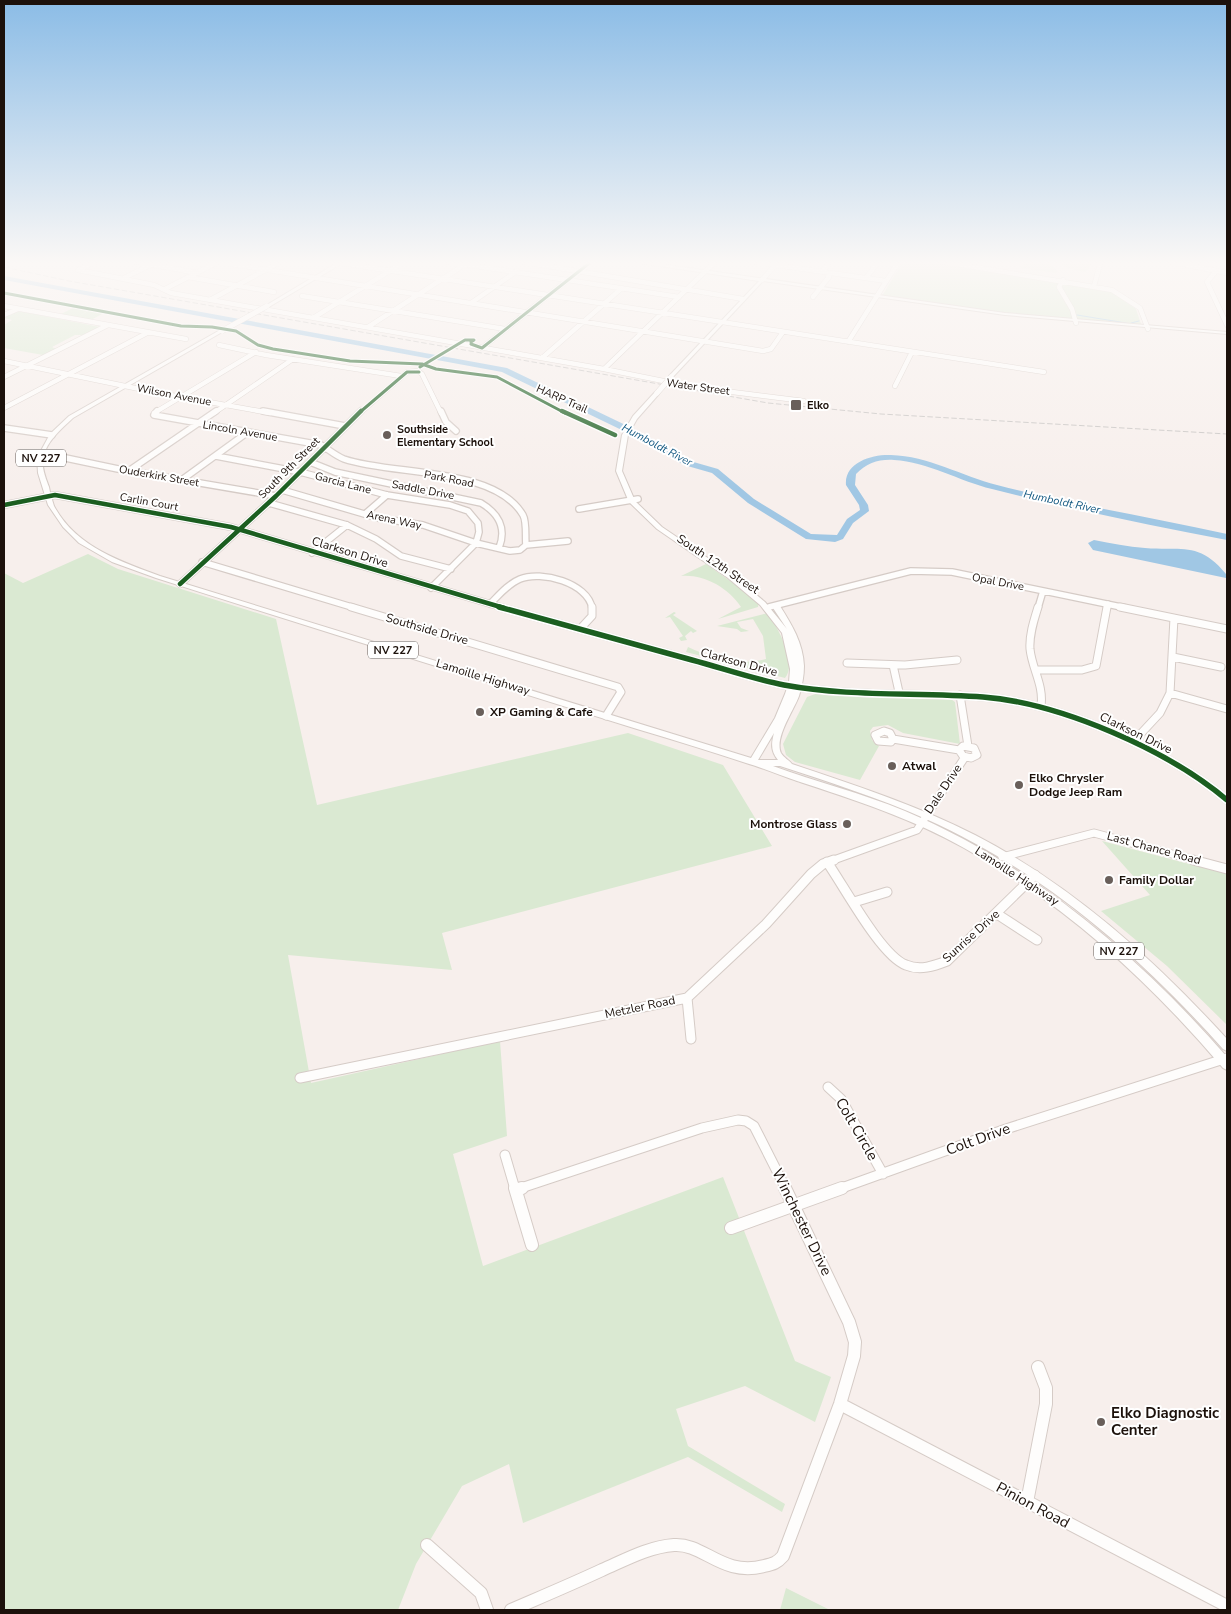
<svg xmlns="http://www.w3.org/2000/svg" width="1231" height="1614" font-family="'Nunito Sans',sans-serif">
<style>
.green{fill:#dae9d2}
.water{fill:#a0c7e4}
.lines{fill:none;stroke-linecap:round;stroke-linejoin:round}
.stream{stroke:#a0c7e4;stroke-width:1}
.river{fill:#a0c7e4;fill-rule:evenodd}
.minor-far4-casing{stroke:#d5cbc6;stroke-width:5.5}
.minor-far3-casing{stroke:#d5cbc6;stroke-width:8}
.minor-far2-casing{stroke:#d5cbc6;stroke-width:9}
.minor-far1-casing{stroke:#d5cbc6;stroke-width:11}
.minor-casing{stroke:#d5cbc6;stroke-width:14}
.major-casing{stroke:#d5cbc6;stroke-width:2}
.minor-far4{stroke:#fefdfc;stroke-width:4.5}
.minor-far3{stroke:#fefdfc;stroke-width:5.5}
.minor-far2{stroke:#fefdfc;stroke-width:7}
.minor-far1{stroke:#fefdfc;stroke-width:9}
.minor{stroke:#fefdfc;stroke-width:12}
.major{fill:#fefdfc;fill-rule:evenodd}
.rail{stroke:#c7c4c2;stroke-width:1;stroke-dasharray:5.5 2.5;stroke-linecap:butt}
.major-bridge-casing{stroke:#d5cbc6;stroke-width:6;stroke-linecap:butt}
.major-bridge{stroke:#fefdfc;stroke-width:5}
.cycleway-far2-casing{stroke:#fff;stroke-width:5}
.cycleway-far1-casing{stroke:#fff;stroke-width:7}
.cycleway-casing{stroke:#fff;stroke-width:9}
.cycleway-far2{stroke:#1b5e20;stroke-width:3}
.cycleway-far1{stroke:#1b5e20;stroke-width:4.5}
.cycleway{stroke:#1b5e20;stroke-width:5.5}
.poi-dot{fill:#695f5a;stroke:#fff;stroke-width:2}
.labels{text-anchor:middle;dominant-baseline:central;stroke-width:4;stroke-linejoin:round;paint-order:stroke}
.far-street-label{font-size:11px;fill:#1c110b;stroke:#fff}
.far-poi-label{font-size:11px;font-weight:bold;fill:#1c110b;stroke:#fff;text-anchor:start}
.far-water-label{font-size:11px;font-style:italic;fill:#115780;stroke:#fff}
.shield{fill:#fff;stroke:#605854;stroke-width:1}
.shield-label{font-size:11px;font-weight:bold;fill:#1c110b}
.street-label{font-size:12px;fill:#1c110b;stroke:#fff}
.poi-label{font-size:12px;font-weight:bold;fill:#1c110b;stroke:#fff;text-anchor:start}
.near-street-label{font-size:15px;fill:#1c110b;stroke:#fff}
.near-poi-label{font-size:15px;font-weight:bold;fill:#1c110b;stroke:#fff;text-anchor:start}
</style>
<rect width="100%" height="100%" fill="#f7efec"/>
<path class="green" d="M 903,261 L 928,261 L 975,268 L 1110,291 L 1136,309 L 1141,324 L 1015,315 L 882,296 Z
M 1027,261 C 1038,261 1050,261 1057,271 L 1056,273 L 1021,268 Z
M 1056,261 L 1095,261 L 1085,272 L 1067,268 Z
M 75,307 L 89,310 L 79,316 L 90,310 L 104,313 L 91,320 L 61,314 Z
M 19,311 L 100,327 L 83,335 L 75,335 L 52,347 L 56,349 L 43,355 L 4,348 L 4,325 L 12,320 L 4,318 Z
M 88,554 L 118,569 L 276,619 L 317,805 L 628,733 L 723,765 L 772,846 L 442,933 L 452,970 L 288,955 L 311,1083 L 500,1041 L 507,1136 L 453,1154 L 483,1266 L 723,1177 L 795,1361 L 831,1377 L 815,1422 L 745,1386 L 676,1409 L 688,1446 L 785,1504 L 782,1512 L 688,1457 L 523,1523 L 509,1464 L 462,1486 L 416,1564 L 398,1610 L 4,1610 L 4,573 L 23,583 Z
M 706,564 L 759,601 L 758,607 L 718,619 L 741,607 C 728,587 703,574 681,576 Z
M 674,612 L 676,613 L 673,615 L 697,631 L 693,633 L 691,631 L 685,636 L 687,640 L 681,641 L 679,638 L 683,636 L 670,617 L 665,618 Z
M 768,613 C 777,627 798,662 785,678 L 686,652 L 688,647 C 711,658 742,666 766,659 L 763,636 L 753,619 L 737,622 L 741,628 L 749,631 L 741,632 L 737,629 L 717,626 Z
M 818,693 L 948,697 L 955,702 L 960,744 L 903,733 L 888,725 L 873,727 L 870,731 L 872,740 L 879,746 L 860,780 L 795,762 L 786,755 L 783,744 L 807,697 Z
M 1102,841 L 1227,874 L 1227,1025 L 1167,966 L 1101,911 L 1150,895 Z
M 786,1588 L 830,1610 L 780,1610 Z"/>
<path class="water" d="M 1094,540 C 1111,543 1128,547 1145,548 C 1182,551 1199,541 1226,574 L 1226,578 L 1093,550 L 1088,543 Z"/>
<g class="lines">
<path class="stream" d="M 1077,315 L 1126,323
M 1131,323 L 1139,321"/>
<path class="river" d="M 4,276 L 507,368 L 638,431 L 690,461 L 718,469 L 754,499 L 811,534 L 837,535 L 847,519 L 860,510 L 859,505 L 846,485 C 844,462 873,454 891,455 C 928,456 962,476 997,485 C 1073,505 1151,517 1227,534 L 1227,540 C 1149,525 1070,509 992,489 C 959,481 928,462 894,460 C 879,459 867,463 856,474 L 855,485 L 868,505 L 869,511 L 853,523 L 843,539 L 835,542 L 806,539 L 748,503 L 712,473 L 684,465 L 632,435 L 502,372 L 4,280 Z"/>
<defs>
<path id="minor-far4" d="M 131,261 L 198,273
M 443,261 L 679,297
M 518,261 L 743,299
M 748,261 L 886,281
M 938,261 L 1112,290 L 1140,308 L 1148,329
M 1167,261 L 1227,273
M 219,262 L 763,351 L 771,349 L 783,332
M 341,263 L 1044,372
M 78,270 L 154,285 L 171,293 L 604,369 L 693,387 L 804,401
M 78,270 L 97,261
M 1216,271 L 1207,282 L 1227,325
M 578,273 L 592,261
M 188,277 L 274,292
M 866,278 L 879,261
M 122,279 L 152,264
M 762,280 L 777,263
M 1063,280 L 1059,287 L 1072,309 L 1076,323
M 1094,286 L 1101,261
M 165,289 L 220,261
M 302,296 L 505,329
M 813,297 L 829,277 L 824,269 L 830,261
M 210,300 L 282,261
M 471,303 L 517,271
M 4,306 L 186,339
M 4,315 L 18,309
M 313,318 L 406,261
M 368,327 L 464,265
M 848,342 L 899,261
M 219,345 L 266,355 L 401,376
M 482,348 L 569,279
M 542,358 L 622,288
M 4,361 L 154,392 L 270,413
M 604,369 L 716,261
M 4,377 L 108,325
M 895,386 L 912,352
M 4,408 L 147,333
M 154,413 L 256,352
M 214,413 L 293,359
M 360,413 L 407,372 L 418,371 L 422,374 L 441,413"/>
<path id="minor-far3" d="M 157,411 L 154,415 L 321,445 C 328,449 336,456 344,459 C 393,476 494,466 523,515 C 527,522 525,537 526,545 L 520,550 L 510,551 L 476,543 L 423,525 L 378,518 L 282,490
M 263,411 L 345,426
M 441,411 L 446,422 L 456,431
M 4,428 L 52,435
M 42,453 L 118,469 L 276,496
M 216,456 L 300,472 L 387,495 L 450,505 L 468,511 L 478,523 L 479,532 L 476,543 L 431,588
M 310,462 L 335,472 L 481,503 C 498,513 507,528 499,548
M 130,470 L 216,411
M 183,479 L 248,432
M 269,503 L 347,525 L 376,539 L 401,556 L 451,569
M 4,505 L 55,495 L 231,527 L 504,608
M 579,509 L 638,499
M 365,514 L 387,495
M 526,545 L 568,541
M 312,553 L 347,525
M 202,562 L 355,608
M 180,584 L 276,496 L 361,411
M 490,604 C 499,595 508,584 520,579 C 541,570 588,583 592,608
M 769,607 L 911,571 L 952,572 L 1126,608
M 1038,608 L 1043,591
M 1107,608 L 1108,604"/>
<path id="minor-far2" d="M 351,607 L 618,687 L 621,692 L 606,716
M 499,607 C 563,624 627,642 692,660 C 722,668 753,679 784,685 C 849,697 917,692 983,697 C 1060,703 1168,750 1227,800
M 1038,607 C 1034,620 1029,635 1030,649 C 1032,669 1044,685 1041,706
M 1120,607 L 1227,629
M 580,629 L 592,616 L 592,607
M 1173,657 L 1221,667
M 847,663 L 905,665 L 957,660
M 893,665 L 899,692
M 1037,670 L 1082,670 L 1096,666 L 1107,607
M 1170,693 L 1227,709
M 960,695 L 968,746
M 884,731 L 890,733 L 893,739 L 891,742 L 878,741 L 875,735 Z
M 893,739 L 959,750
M 1133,742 L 1160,713 L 1170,693 L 1174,618
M 963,746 L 974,748 L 977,755 L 971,758 L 963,756 L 959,750 Z
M 1002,857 L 1094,833 L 1198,861
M 831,861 L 917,830 L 965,757"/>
<path id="minor-far1" d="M 1193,860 L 1227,869
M 827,862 C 844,886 881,956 906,965 C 920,971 934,966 947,961 L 1035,875
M 854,902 L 887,892
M 997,914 L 1037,940
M 687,998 L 691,1039
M 300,1078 L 687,998 L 766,924 L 811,874 L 823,864 L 834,860
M 828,1087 L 841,1099 L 883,1174
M 505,1155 L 515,1189
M 518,1189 L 702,1128 L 738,1120 L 746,1121 L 754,1126 L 786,1189
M 839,1189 L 1006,1129 L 1227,1058"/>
<path id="minor" d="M 515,1188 L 532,1245
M 516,1190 L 522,1188
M 731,1228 L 842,1188
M 840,1404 L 1227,1606
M 1027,1502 L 1046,1404 L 1046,1388 L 1038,1367
M 427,1545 L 481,1593 L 487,1610
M 511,1610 C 541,1597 572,1584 602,1570 C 625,1560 648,1547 674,1545 C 704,1543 722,1577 764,1566 C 773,1564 777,1563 783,1556 L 840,1404 L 854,1356 L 855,1342 L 849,1322 L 785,1188"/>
<path id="major" d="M 340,261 L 346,261 L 269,307 L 265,306 Z
M 626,261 L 640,261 L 1005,313 L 1227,332 L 1227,334 L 1005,315 L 763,281 L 671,379 L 669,378 L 669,376 L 759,281 Z
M 220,330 L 224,331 L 73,418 C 61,429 47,441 43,457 C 41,467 46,479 49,487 C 50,493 52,500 54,506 C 76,547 120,561 160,576 L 751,758 L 775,718 L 785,694 L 789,682 L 790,669 L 782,633 L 760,605 L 728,578 L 657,529 L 629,502 L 616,471 L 622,435 L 633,416 L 655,392 L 659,392 L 659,394 L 637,419 L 628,435 L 622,471 L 635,501 L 662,527 L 733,575 L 765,602 L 787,629 L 773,608 L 774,606 L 780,606 C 792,625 803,643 804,666 C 804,676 802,686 799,696 C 794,710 774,738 781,753 C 784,758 789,760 792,764 C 854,785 917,805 975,835 C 1072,885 1154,959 1227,1039 L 1227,1051 L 1223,1049 C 1138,954 1044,872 926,819 C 879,798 829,782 780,766 L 773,766 C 816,782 862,793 905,811 C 1032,865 1138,955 1227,1057 L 1227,1070 L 1223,1068 C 1147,979 1067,906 964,848 C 911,818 855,800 797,781 C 780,775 763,768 746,763 C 710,751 674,740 637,729 C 477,679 316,629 156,578 L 112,562 L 79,543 L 63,527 L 48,505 L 38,473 L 37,458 L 50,434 L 69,416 ZM 774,733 C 771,744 771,752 778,760 L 758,760 Z"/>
</defs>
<use href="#minor-far4" class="minor-far4-casing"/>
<use href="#minor-far3" class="minor-far3-casing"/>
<use href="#minor-far2" class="minor-far2-casing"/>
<use href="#minor-far1" class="minor-far1-casing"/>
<use href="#minor" class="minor-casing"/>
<use href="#major" class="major-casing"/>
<use href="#minor-far4" class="minor-far4"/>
<use href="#minor-far3" class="minor-far3"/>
<use href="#minor-far2" class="minor-far2"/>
<use href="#minor-far1" class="minor-far1"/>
<use href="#minor" class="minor"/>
<use href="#major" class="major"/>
<path class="rail" d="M 4,267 L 69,281 L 768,403 L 881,414 L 1227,434"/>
<defs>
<path id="major-bridge" d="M 222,331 L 267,306
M 657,393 L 671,377"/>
</defs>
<use href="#major-bridge" class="major-bridge-casing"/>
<use href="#major-bridge" class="major-bridge"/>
<defs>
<path id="cycleway-far2" d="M 4,293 L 181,326 L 212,327 L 236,331 L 258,345 L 273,349 L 350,361 L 422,364 L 436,369 L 497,377 L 565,413
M 471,344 L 482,348 L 592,261
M 420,367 L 465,340 L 474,340 L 471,342
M 359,413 L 407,372 L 419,372"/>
<path id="cycleway-far1" d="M 562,411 L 615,435
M 4,505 L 55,495 L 231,527 L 504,608
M 180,584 L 276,496 L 361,411"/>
<path id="cycleway" d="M 499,607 C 563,624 627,642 692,660 C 722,668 753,679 784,685 C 849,697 917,692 983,697 C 1060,703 1168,750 1227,800"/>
</defs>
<use href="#cycleway-far2" class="cycleway-far2-casing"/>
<use href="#cycleway-far1" class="cycleway-far1-casing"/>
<use href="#cycleway" class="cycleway-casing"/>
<use href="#cycleway-far2" class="cycleway-far2"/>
<use href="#cycleway-far1" class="cycleway-far1"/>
<use href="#cycleway" class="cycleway"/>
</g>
<linearGradient id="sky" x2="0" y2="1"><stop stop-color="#8bbce6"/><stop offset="0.54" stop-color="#fbf8f6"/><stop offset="1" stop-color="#fbf8f6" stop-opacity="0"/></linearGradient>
<rect width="1231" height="487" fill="url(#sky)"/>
<g class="poi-dot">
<rect x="790" y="399" width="12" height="12" rx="2.5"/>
<circle cx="387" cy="435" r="5"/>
<circle cx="480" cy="712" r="5"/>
<circle cx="892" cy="766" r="5"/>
<circle cx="1019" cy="785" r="5"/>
<circle cx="847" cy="824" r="5"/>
<circle cx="1109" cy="880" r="5"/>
<circle cx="1101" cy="1422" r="5"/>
</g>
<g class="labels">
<g class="far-street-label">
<text transform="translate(698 387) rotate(8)">Water Street</text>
<text transform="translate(174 395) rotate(11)">Wilson Avenue</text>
<text transform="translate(562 399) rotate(24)">HARP Trail</text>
<text transform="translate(240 431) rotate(10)">Lincoln Avenue</text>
<text transform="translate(289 468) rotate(-45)">South 9th Street</text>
<text transform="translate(159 476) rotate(10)">Ouderkirk Street</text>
<text transform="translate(449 479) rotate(11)">Park Road</text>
<text transform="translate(343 483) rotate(15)">Garcia Lane</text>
<text transform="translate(423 490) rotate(11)">Saddle Drive</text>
<text transform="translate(149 502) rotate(10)">Carlin Court</text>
<text transform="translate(394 520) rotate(12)">Arena Way</text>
<text transform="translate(998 582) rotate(11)">Opal Drive</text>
</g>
<g class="far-poi-label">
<text x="807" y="405">Elko</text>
<text x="397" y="429">Southside<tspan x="397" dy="13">Elementary School</tspan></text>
</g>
<g class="far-water-label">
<text transform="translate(657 445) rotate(28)">Humboldt River</text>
<text transform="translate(1062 502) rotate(12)">Humboldt River</text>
</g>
<g class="shield">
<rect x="16" y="449.5" width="50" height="17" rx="4"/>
<rect x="368" y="641.5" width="50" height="17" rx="4"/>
<rect x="1094" y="942.5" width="50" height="17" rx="4"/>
</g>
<g class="shield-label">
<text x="41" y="458">NV 227</text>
<text x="393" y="650">NV 227</text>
<text x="1119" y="951">NV 227</text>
</g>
<g class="street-label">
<text transform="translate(350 552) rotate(17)">Clarkson Drive</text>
<text transform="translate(718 564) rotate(34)">South 12th Street</text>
<text transform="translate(427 629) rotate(16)">Southside Drive</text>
<text transform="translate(739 662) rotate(15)">Clarkson Drive</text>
<text transform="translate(483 677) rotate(17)">Lamoille Highway</text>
<text transform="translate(1136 733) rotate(26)">Clarkson Drive</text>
<text transform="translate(943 789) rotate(-56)">Dale Drive</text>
<text transform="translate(1154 848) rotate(15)">Last Chance Road</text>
<text transform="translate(1017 876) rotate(33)">Lamoille Highway</text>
<text transform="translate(971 936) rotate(-42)">Sunrise Drive</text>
<text transform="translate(640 1007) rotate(-12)">Metzler Road</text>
</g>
<g class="poi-label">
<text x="490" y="712">XP Gaming &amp; Cafe</text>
<text x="902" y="766">Atwal</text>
<text x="1029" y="778">Elko Chrysler<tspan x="1029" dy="14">Dodge Jeep Ram</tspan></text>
<text x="837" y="824" text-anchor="end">Montrose Glass</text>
<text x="1119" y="880">Family Dollar</text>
</g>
<g class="near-street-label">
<text transform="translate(857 1129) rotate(60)">Colt Circle</text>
<text transform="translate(978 1139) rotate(-20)">Colt Drive</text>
<text transform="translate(802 1222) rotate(64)">Winchester Drive</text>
<text transform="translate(1033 1505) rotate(28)">Pinion Road</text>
</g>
<g class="near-poi-label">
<text x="1111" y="1413">Elko Diagnostic<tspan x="1111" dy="17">Center</tspan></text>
</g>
</g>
<rect width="1231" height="1614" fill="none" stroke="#1c110b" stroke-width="10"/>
</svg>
